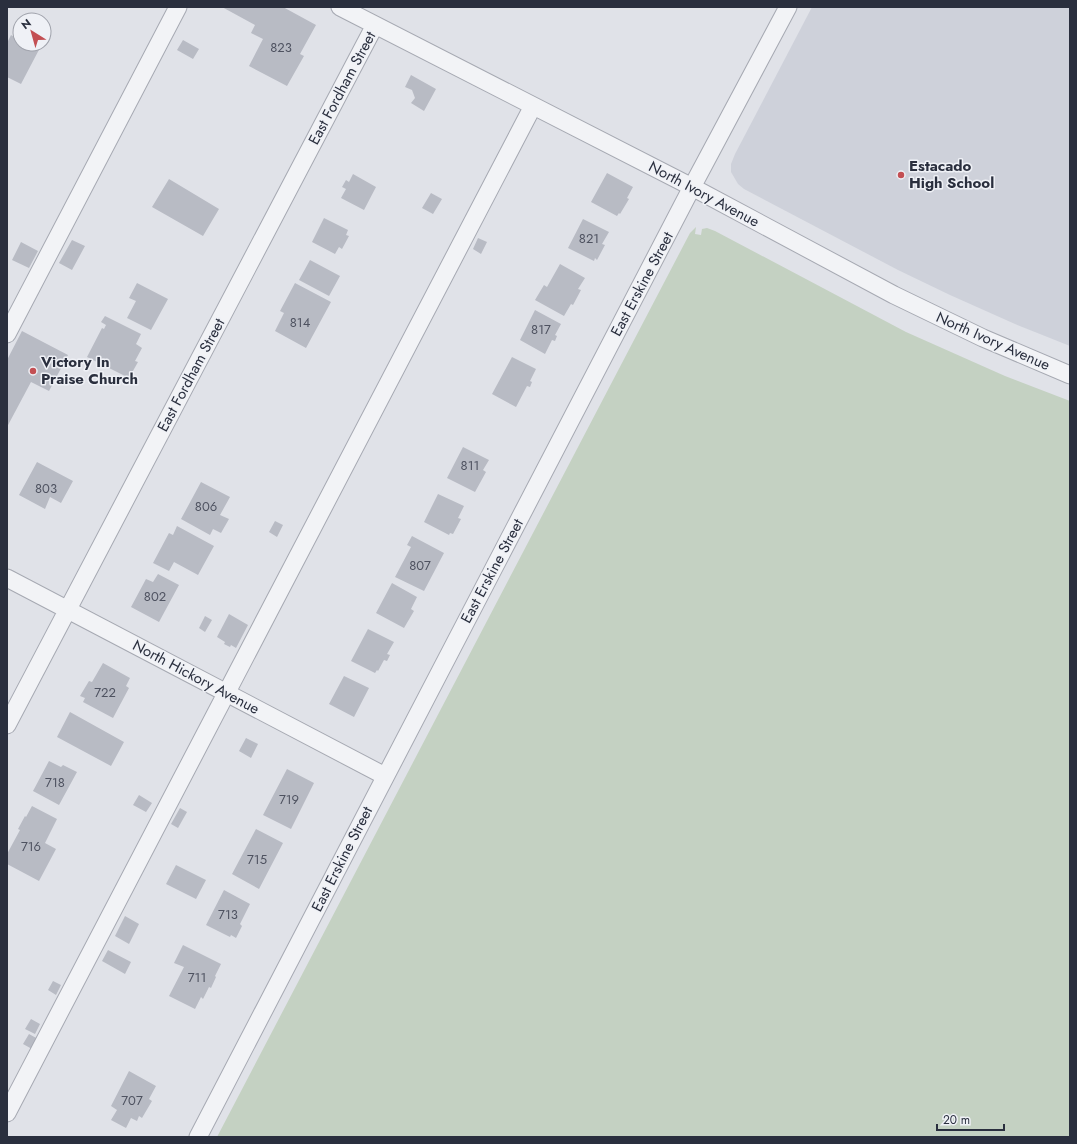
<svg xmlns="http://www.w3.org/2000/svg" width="1077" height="1144" font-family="Jost,sans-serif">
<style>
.built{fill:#ced1da}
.green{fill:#c4d1c2}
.building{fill:#b8bbc4}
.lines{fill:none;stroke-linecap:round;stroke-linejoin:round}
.minor-casing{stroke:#a6a9b2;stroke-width:19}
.minor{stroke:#f2f3f6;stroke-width:17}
.poi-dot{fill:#c34f53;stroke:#eff1f6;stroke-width:1.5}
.labels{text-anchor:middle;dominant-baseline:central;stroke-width:3;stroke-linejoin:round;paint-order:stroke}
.number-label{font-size:13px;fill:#4e5260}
.street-label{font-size:15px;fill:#2a2f3e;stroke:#eff1f6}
.poi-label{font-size:15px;font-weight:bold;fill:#2a2f3e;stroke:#eff1f6;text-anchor:start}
</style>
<rect width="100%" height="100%" fill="#e0e2e8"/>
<path class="built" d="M 812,7 L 1070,7 L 1070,346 L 1015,324 L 950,295 L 898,270 L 744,189 L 738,184 L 731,172 L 731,164 L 735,154 Z"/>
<path class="green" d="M 696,227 L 695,234 L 701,235 L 702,229 L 707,228 L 715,231 L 906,332 L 1005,376 L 1070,401 L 1070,1137 L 217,1137 L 690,233 Z"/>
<path class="building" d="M 222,7 L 283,7 L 316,25 L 300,54 L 304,56 L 287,86 L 249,66 L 263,39 L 251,33 L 255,25 Z
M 20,27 L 20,44 L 42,44 L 21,84 L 7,77 L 7,43 L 11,35 L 14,37 Z
M 183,40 L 199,49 L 193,59 L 177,50 Z
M 411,75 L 436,89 L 424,111 L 411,103 L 415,98 L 412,90 L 405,87 Z
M 607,173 L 633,187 L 627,198 L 629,199 L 620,214 L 619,213 L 617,216 L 591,202 Z
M 353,174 L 376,187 L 364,210 L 341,198 L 346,189 L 342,187 L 346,180 L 349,182 Z
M 169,179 L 219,209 L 203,236 L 152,207 Z
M 431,193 L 442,199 L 433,214 L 422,208 Z
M 324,218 L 348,230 L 346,235 L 349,236 L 342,249 L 339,247 L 335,254 L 312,242 Z
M 583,219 L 609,232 L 602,244 L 605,245 L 597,260 L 595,258 L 594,261 L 568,248 Z
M 478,238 L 487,242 L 481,254 L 473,249 Z
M 72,240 L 85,246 L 72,270 L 59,263 Z
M 21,242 L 38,251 L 29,268 L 12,260 Z
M 310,260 L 340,276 L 329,296 L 299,280 Z
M 560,264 L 585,278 L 578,289 L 581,290 L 573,305 L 571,304 L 564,316 L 535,300 L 544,285 L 547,287 Z
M 137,283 L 168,299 L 151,330 L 127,318 L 136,301 L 129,298 Z
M 295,283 L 331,302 L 306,348 L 275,331 L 284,313 L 280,311 Z
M 535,310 L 561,324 L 555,335 L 557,336 L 555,341 L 552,340 L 545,354 L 520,340 Z
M 105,316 L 141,334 L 136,344 L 142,348 L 135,361 L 138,362 L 129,378 L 87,357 L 102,328 L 104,329 L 106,325 L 101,322 Z
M 22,331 L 68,355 L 49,391 L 31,382 L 7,427 L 7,360 Z
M 512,357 L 536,369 L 530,381 L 532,382 L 530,387 L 527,386 L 516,407 L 492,394 Z
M 463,447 L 489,460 L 483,470 L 486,472 L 475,492 L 447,478 Z
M 37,462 L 73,481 L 61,503 L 50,497 L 45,509 L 19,495 Z
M 201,482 L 230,497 L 220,515 L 229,519 L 221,533 L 213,529 L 210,535 L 181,519 Z
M 438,494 L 464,506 L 458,518 L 461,519 L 453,534 L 450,533 L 449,535 L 424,522 Z
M 275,521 L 283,525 L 277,537 L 269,532 Z
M 177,526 L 214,546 L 198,575 L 174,562 L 169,571 L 153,563 L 169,533 L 173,535 Z
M 412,536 L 444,553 L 424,591 L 395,577 L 411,547 L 407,545 Z
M 158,574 L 179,585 L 159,622 L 131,607 L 146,579 L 153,582 Z
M 392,583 L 417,597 L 411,609 L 414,611 L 404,628 L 376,613 Z
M 229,614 L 248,625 L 236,648 L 231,645 L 230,647 L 224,644 L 225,642 L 217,637 Z
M 205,616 L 212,620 L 205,632 L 199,628 Z
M 368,629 L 394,642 L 387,654 L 390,655 L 387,661 L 384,660 L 378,671 L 377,670 L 375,673 L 351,661 Z
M 103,663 L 130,678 L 126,686 L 129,688 L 113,718 L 83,702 L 85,698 L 80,696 L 89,681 L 92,682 Z
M 344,676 L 369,688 L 354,717 L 329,704 Z
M 70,712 L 124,742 L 111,766 L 57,737 Z
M 246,738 L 258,744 L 251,758 L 239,751 Z
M 49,761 L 61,767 L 63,765 L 77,772 L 59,805 L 33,791 Z
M 287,769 L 314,783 L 291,829 L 263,815 Z
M 139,795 L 152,803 L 146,812 L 133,805 Z
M 32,806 L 57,819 L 45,843 L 56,849 L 39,881 L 7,864 L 7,854 L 20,830 L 18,829 L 25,816 L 26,817 Z
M 180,808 L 187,812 L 178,828 L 171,824 Z
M 256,829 L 283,843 L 259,889 L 232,874 Z
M 176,865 L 206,880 L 196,899 L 166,884 Z
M 224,890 L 250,904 L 240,924 L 242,926 L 236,938 L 231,935 L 230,937 L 206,925 Z
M 125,916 L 139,924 L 129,944 L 115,936 Z
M 183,945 L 221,964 L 215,976 L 216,977 L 211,988 L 209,987 L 203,999 L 201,997 L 195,1009 L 169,996 L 184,967 L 174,963 Z
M 108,950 L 131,962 L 125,974 L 102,961 Z
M 53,981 L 61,985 L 56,995 L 48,990 Z
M 31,1019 L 40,1024 L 35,1034 L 25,1029 Z
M 29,1034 L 38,1039 L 32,1049 L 23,1044 Z
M 129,1071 L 156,1086 L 149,1099 L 152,1101 L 142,1118 L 139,1116 L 137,1121 L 131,1118 L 126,1128 L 111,1120 L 117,1110 L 111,1106 Z"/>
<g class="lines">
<defs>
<path id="minor" d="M 340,7 L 692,187 L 894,295 L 983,338 L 1070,375
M 7,334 L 178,7
M 7,578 L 385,776
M 7,725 L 375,25
M 7,1113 L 533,106
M 198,1137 L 692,187 L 788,7"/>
</defs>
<use href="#minor" class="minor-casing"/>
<use href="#minor" class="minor"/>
</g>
<g class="poi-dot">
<circle cx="901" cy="175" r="4"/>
<circle cx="33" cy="371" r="4"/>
</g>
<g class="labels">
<g class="number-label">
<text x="281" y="47">823</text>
<text x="589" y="238">821</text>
<text x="300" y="322">814</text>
<text x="541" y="329">817</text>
<text x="470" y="465">811</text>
<text x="46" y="488">803</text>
<text x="206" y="506">806</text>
<text x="420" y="565">807</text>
<text x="155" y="596">802</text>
<text x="105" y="692">722</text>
<text x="55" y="782">718</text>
<text x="289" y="799">719</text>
<text x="31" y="846">716</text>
<text x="257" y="859">715</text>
<text x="228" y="914">713</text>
<text x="197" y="977">711</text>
<text x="132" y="1100">707</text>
</g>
<g class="street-label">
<text transform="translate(342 88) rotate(-62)">East Fordham Street</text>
<text transform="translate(704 194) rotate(28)">North Ivory Avenue</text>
<text transform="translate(642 284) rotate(-62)">East Erskine Street</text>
<text transform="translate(993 341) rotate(24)">North Ivory Avenue</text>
<text transform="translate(191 375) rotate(-62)">East Fordham Street</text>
<text transform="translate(492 571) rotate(-62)">East Erskine Street</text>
<text transform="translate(196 677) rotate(28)">North Hickory Avenue</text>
<text transform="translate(342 859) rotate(-63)">East Erskine Street</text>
</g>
<g class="poi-label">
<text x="909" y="166">Estacado<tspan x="909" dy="17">High School</tspan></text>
<text x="41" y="362">Victory In<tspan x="41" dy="17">Praise Church</tspan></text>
</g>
</g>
<rect width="1077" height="1144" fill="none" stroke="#2a2f3e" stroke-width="16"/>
<g transform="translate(32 32) rotate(323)"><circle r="19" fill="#eff1f6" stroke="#a0a3ac"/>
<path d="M0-3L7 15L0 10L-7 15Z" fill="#c34f53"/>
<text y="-6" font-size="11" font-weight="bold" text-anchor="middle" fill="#2a2f3e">N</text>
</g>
<path d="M937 1124v6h67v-6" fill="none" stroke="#2a2f3e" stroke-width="2"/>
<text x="943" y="1124" font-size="12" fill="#2a2f3e" stroke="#eff1f6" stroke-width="3" paint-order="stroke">20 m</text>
</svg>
